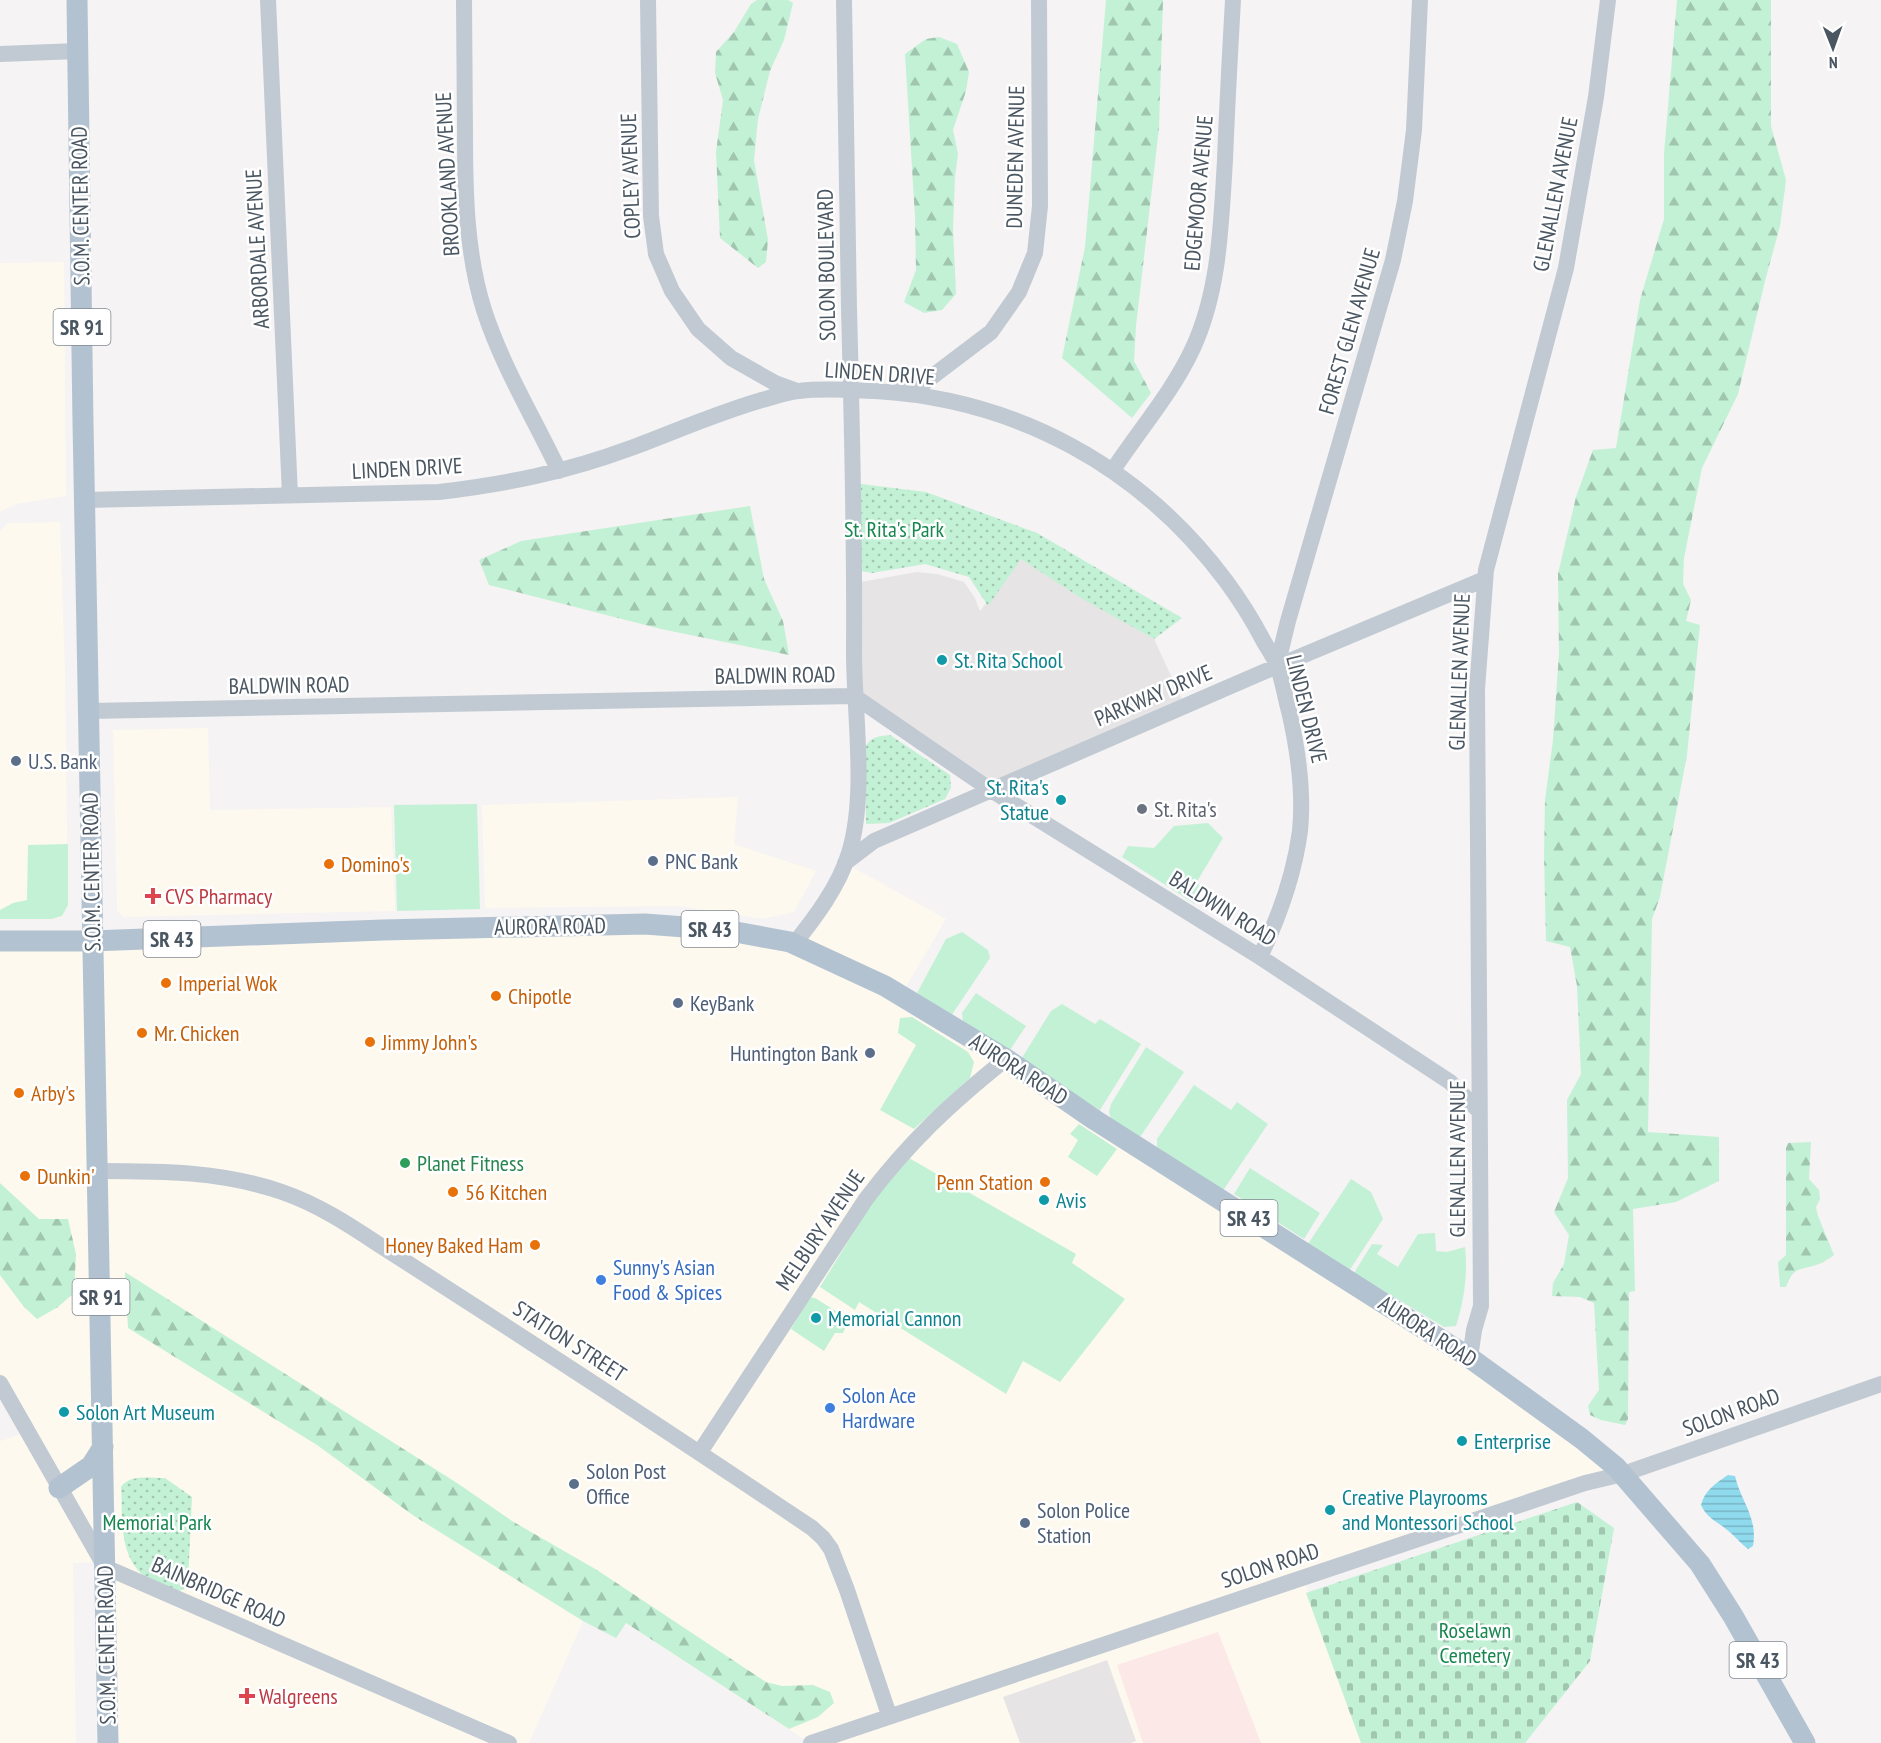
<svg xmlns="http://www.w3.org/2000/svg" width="1881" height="1743" font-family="'PT Sans Narrow',sans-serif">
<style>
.commercial{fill:#fdf9ef}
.education{fill:#e6e4e5}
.medical{fill:#fce8e6}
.green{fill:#c3f1d5}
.forest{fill:url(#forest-firs)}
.cemetery{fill:url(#cemetery-stones)}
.park{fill:url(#park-dots)}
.water{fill:url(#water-rules)}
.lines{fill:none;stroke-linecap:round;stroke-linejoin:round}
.minor{stroke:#c1cad2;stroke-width:16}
.major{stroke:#b3c2d1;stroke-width:21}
.culture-dot{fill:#0f9aa8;stroke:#fff;stroke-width:2}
.service-dot{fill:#5c6f8a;stroke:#fff;stroke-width:2}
.worship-dot{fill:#6b7280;stroke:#fff;stroke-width:2}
.food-dot{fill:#e8710a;stroke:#fff;stroke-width:2}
.health-dot{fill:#e0444e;stroke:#fff;stroke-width:2}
.leisure-dot{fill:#2e9e5b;stroke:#fff;stroke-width:2}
.shop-dot{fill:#3f7fe0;stroke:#fff;stroke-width:2}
.labels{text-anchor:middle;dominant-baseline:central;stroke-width:5;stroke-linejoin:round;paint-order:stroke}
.shield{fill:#fff;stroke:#808990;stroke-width:1.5}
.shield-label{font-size:21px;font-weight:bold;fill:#4a5661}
.street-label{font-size:22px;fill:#4a5661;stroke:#fff}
.park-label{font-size:22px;fill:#17864f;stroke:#fff}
.culture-label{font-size:22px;fill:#0d838f;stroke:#fff;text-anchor:start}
.service-label{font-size:22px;fill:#4e5e75;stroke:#fff;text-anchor:start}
.worship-label{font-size:22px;fill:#5b616d;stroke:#fff;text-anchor:start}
.food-label{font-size:22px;fill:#c56008;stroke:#fff;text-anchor:start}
.health-label{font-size:22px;fill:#be3a42;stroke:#fff;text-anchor:start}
.leisure-label{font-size:22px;fill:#27864d;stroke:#fff;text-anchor:start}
.shop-label{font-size:22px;fill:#366cbe;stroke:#fff;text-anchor:start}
</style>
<defs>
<pattern id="forest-firs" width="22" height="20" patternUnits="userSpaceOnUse" patternTransform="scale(1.5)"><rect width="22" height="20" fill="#c3f1d5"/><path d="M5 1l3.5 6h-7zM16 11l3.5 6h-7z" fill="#a0c6b0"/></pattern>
<pattern id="cemetery-stones" width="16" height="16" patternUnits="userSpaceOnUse" patternTransform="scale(1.5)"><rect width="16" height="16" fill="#c3f1d5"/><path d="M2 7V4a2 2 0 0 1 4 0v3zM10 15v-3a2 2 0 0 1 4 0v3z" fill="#a0c6b0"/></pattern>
<pattern id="park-dots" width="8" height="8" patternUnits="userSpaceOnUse" patternTransform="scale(1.5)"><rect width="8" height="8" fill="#c3f1d5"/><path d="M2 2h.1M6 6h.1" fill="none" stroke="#a0c6b0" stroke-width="1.8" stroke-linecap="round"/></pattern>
<pattern id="water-rules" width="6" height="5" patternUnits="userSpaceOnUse" patternTransform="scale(1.5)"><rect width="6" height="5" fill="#90daee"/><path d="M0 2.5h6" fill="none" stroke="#78b4c4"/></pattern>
</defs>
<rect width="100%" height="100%" fill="#f5f3f3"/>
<path class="commercial" d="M 64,262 L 66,496 L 16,504 L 0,512 L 0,263 Z
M 60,522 L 65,672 L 68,905 L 62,916 L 58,918 L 0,919 L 0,532 L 7,523 Z
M 208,728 L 210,810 L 391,807 L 395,911 L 123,917 L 117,910 L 113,730 Z
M 738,797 L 734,844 L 816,871 L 794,912 L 763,919 L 679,906 L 485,908 L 482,805 Z
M 845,863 L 946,919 L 901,995 L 1616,1467 L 1303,1578 L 1364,1743 L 810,1743 L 592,1601 L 529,1743 L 108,1743 L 105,1562 L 73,1563 L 76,1743 L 0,1743 L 0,1441 L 28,1432 L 0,1383 L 0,941 L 645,924 L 794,944 Z"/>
<path class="education" d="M 1021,559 L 1154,639 L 1185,706 L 1000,786 L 863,693 L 855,583 L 917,572 L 937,574 L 964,582 L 975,598 L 980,611 Z
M 1107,1660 L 1136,1741 L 1131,1743 L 1020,1743 L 1003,1697 Z"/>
<path class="medical" d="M 1218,1632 L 1261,1743 L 1143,1743 L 1117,1665 Z"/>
<path class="green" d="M 477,804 L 480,909 L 397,911 L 394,805 Z
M 1208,823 L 1223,838 L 1196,883 L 1203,888 L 1195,904 L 1122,857 L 1128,846 L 1154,848 L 1174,826 Z
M 68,844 L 68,905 L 62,916 L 51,919 L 0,919 L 0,910 L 13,903 L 27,900 L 28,845 Z
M 962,932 L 988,950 L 990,958 L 951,1016 L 917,993 L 946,939 Z
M 976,993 L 1026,1026 L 1008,1053 L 963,1023 L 962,1013 Z
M 1062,1004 L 1095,1024 L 1100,1019 L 1141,1044 L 1100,1110 L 1020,1061 L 1051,1011 Z
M 912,1017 L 968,1052 L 974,1062 L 970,1078 L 914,1129 L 880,1110 L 916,1045 L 898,1033 L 900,1018 Z
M 1146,1047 L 1184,1072 L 1140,1137 L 1111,1119 L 1109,1112 L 1111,1104 Z
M 1194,1085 L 1231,1110 L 1237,1102 L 1268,1124 L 1222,1192 L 1157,1147 L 1157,1139 Z
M 1079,1124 L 1117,1149 L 1097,1176 L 1068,1157 L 1078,1140 L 1070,1134 Z
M 902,1154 L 1076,1254 L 1072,1263 L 1125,1299 L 1060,1382 L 1023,1361 L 1006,1394 L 859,1302 L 855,1310 L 820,1287 Z
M 1250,1168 L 1320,1213 L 1304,1239 L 1234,1194 Z
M 1351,1179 L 1371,1192 L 1383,1219 L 1349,1271 L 1308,1244 Z
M 1435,1233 L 1436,1251 L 1447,1252 L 1465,1247 C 1468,1273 1464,1301 1456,1326 L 1444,1327 L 1354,1273 L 1372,1244 L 1383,1245 L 1377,1254 L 1398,1267 L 1418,1234 Z
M 809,1297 L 815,1298 L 849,1319 L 843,1333 L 835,1333 L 824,1351 L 791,1329 Z"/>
<path class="forest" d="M 757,0 L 788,0 L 793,3 L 784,40 L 770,71 L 758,119 L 754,160 L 768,240 L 766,262 L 758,268 L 720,238 L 716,152 L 723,100 L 715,73 L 716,52 L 734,32 L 751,4 Z
M 1106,0 L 1163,0 L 1159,128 L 1136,326 L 1134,361 L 1151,393 L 1132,418 L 1062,358 L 1085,247 Z
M 1677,0 L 1771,0 L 1771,126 L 1786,180 L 1780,226 L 1765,281 L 1738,394 L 1702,468 L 1684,558 L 1683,584 L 1691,600 L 1686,621 L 1700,625 L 1687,755 L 1660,897 L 1652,919 L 1648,1132 L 1719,1137 L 1719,1181 L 1676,1202 L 1633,1209 L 1635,1291 L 1629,1292 L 1628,1419 L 1625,1425 L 1601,1420 L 1590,1415 L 1588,1406 L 1599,1390 L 1594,1303 L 1580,1297 L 1552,1296 L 1553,1283 L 1564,1264 L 1569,1235 L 1554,1212 L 1568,1178 L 1567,1100 L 1581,1074 L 1577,986 L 1570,947 L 1546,941 L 1544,856 L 1545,800 L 1553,740 L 1559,653 L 1558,574 L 1576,497 L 1593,450 L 1616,448 L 1640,300 L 1664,219 L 1664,154 Z
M 939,37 L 957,44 L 969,72 L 966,91 L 953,130 L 958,154 L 955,177 L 953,228 L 956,294 L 942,310 L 924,313 L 904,302 L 916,270 L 915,217 L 905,54 L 926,39 Z
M 750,506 L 764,579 L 783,621 L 789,655 L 661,629 L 489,585 L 479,560 L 521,541 Z
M 1811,1142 L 1809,1179 L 1819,1190 L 1820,1199 L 1816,1207 L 1818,1216 L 1834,1255 C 1829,1259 1822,1263 1816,1265 C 1798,1271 1794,1266 1786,1287 L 1780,1287 L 1778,1262 L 1786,1255 L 1786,1148 L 1788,1143 Z
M 0,1183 L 39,1219 L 68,1219 L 76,1254 L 74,1293 L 58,1307 L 37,1319 L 24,1307 L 0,1275 Z
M 125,1272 L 457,1483 L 512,1521 L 597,1570 L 766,1682 L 782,1686 L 813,1685 L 830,1692 L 834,1703 L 818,1717 L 789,1729 L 626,1623 L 616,1638 L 583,1621 L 414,1516 L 317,1445 L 128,1328 Z"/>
<path class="cemetery" d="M 1577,1502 L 1614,1528 L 1590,1661 L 1525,1743 L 1361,1743 L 1306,1593 Z"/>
<path class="park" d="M 853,483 L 926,492 L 1037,533 L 1182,618 L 1154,639 L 1081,598 L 1021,559 L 988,606 L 969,577 L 925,564 L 872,573 L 855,570 Z
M 890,735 L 950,775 L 951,788 L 945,799 L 889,823 L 866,824 L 865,748 C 870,737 878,736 890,735 Z
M 165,1478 L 192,1497 L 188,1582 L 185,1589 L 178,1591 C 168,1587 152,1583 144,1576 C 118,1554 123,1518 121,1487 C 129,1474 150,1478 165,1478 Z"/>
<path class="water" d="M 1728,1475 L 1735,1476 C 1741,1502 1758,1517 1753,1546 L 1748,1549 C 1740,1543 1734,1535 1726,1529 C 1716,1521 1707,1518 1701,1505 C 1705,1490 1716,1483 1728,1475 Z"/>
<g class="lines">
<path class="minor" d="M 268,0 L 290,495
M 464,0 C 464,44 465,89 465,133 C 465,192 466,253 484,310 C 502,366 534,418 559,471
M 648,0 L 651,216 L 656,254 L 672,291 L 698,329 L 731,358 L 775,383 L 797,391
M 0,54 L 78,51
M 901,390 L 925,382 L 991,332 L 1019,292 L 1035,253 L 1040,206 L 1039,0
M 1113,470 C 1140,429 1172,393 1193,348 C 1220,289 1221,223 1225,160 C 1227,107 1230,53 1233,0
M 84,500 L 439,492 C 507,484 566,472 631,448 C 674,432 717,413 762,400 C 774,397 786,392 799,391 C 824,388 850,390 875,391 C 1017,399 1141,467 1226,581 C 1240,600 1252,619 1263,640 C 1268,649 1275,658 1278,668 C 1283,682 1285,697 1289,711 C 1298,750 1304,791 1300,831 C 1294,876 1279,917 1260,957
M 1277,666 L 1288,621 L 1393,260 L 1405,201 L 1414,130 L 1420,0
M 89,711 L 854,696 L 991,790 L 1260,957 L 1450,1082 L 1479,1111
M 845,863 L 874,841 L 1261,673 L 1485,579
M 794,944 C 815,918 839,886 849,853 C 867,795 854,714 854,652 C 855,537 852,423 849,309 C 847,206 846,103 844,0
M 98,1171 C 162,1171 221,1171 282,1192 C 317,1204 348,1224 378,1244 C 406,1262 434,1280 462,1298 C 580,1374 696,1450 812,1528 L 823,1538 L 831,1549 L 847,1590 L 889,1715
M 1470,1358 L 1474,1330 L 1481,1306 L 1477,689 L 1486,570 L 1566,268 L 1596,97 L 1608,0
M 0,1383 L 105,1567 L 509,1743
M 700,1452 L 866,1199 C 909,1142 951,1103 1006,1059
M 811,1743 L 1585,1483 L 1623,1474 L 1881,1384"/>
<path class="major" d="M 77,0 L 83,422 L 108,1743
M 0,941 L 92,941 L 383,930 L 645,924 L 725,930 L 790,942 L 885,986 L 1006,1059 L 1095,1120 L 1470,1358 L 1582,1439 L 1616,1467 L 1700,1564 L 1733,1616 L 1805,1743
M 59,1488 L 91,1466 L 103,1447"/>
</g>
<g class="culture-dot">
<circle cx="942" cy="660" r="6"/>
<circle cx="1061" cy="800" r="6"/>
<circle cx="1044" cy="1200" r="6"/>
<circle cx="816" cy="1318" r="6"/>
<circle cx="64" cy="1412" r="6"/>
<circle cx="1462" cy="1441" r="6"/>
<circle cx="1330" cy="1510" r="6"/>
</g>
<g class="service-dot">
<circle cx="16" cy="761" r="6"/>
<circle cx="653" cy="861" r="6"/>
<circle cx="678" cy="1003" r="6"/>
<circle cx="870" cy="1053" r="6"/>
<circle cx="574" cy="1484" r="6"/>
<circle cx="1025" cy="1523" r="6"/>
</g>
<circle class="worship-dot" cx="1142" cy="809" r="6"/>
<g class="food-dot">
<circle cx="329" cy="864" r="6"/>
<circle cx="166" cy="983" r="6"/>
<circle cx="496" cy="996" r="6"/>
<circle cx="142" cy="1033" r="6"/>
<circle cx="370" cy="1042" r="6"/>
<circle cx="19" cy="1093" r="6"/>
<circle cx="25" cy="1176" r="6"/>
<circle cx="1045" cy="1182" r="6"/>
<circle cx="453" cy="1192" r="6"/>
<circle cx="535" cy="1245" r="6"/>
</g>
<g class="health-dot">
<path d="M150 887h6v6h6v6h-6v6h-6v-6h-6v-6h6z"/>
<path d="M244 1687h6v6h6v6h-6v6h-6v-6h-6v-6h6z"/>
</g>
<circle class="leisure-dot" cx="405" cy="1163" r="6"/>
<g class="shop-dot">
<circle cx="601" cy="1280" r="6"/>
<circle cx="830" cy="1408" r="6"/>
</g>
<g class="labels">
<g class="shield">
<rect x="53.5" y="309" width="57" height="36" rx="4.5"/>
<rect x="681.5" y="911" width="57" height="36" rx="4.5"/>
<rect x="143.5" y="921" width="57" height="36" rx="4.5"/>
<rect x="1220.5" y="1200" width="57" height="36" rx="4.5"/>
<rect x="72.5" y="1279" width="57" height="36" rx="4.5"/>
<rect x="1729.5" y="1642" width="57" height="36" rx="4.5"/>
</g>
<g class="shield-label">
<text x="82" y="327">SR 91</text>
<text x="710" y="929">SR 43</text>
<text x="172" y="939">SR 43</text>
<text x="1249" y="1218">SR 43</text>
<text x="101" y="1297">SR 91</text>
<text x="1758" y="1660">SR 43</text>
</g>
<g class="street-label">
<text transform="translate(1015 157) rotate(-89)">DUNEDEN AVENUE</text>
<text transform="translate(447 174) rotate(-93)">BROOKLAND AVENUE</text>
<text transform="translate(630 176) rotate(-92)">COPLEY AVENUE</text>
<text transform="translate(1198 193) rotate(-85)">EDGEMOOR AVENUE</text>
<text transform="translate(1555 194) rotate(-79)">GLENALLEN AVENUE</text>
<text transform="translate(80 206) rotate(-91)">S.O.M. CENTER ROAD</text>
<text transform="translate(257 249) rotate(-93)">ARBORDALE AVENUE</text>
<text transform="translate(826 265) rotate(-91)">SOLON BOULEVARD</text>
<text transform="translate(1349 331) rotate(-74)">FOREST GLEN AVENUE</text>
<text transform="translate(880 373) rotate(4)">LINDEN DRIVE</text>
<text transform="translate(407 468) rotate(-3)">LINDEN DRIVE</text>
<text transform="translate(1459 672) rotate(-88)">GLENALLEN AVENUE</text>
<text transform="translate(775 675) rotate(-1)">BALDWIN ROAD</text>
<text transform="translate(289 685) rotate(-1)">BALDWIN ROAD</text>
<text transform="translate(1153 695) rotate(-23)">PARKWAY DRIVE</text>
<text transform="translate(1307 709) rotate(76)">LINDEN DRIVE</text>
<text transform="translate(91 872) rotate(-91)">S.O.M. CENTER ROAD</text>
<text transform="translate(1223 908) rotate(32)">BALDWIN ROAD</text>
<text transform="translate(550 926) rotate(-1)">AURORA ROAD</text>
<text transform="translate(1019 1069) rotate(33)">AURORA ROAD</text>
<text transform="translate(1457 1159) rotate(-90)">GLENALLEN AVENUE</text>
<text transform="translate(820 1230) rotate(-56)">MELBURY AVENUE</text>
<text transform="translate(1428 1331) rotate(33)">AURORA ROAD</text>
<text transform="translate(570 1341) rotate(33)">STATION STREET</text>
<text transform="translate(1731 1412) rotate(-20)">SOLON ROAD</text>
<text transform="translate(1270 1565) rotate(-18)">SOLON ROAD</text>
<text transform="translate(219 1592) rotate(24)">BAINBRIDGE ROAD</text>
<text transform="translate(106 1645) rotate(-91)">S.O.M. CENTER ROAD</text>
</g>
<g class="park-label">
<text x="894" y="529">St. Rita's Park</text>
<text x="157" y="1522">Memorial Park</text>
<text x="1475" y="1630">Roselawn<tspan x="1475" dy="25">Cemetery</tspan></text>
</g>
<g class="culture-label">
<text x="954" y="660">St. Rita School</text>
<text x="1049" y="787" text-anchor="end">St. Rita's<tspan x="1049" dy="25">Statue</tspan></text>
<text x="1056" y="1200">Avis</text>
<text x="828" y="1318">Memorial Cannon</text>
<text x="76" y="1412">Solon Art Museum</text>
<text x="1474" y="1441">Enterprise</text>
<text x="1342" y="1497">Creative Playrooms<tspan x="1342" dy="25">and Montessori School</tspan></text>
</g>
<g class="service-label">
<text x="28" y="761">U.S. Bank</text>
<text x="665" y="861">PNC Bank</text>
<text x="690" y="1003">KeyBank</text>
<text x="858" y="1053" text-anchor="end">Huntington Bank</text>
<text x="586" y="1471">Solon Post<tspan x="586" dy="25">Office</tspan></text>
<text x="1037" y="1510">Solon Police<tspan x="1037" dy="25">Station</tspan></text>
</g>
<g class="worship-label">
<text x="1154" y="809">St. Rita's</text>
</g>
<g class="food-label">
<text x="341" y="864">Domino's</text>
<text x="178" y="983">Imperial Wok</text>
<text x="508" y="996">Chipotle</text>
<text x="154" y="1033">Mr. Chicken</text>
<text x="382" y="1042">Jimmy John's</text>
<text x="31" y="1093">Arby's</text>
<text x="37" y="1176">Dunkin'</text>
<text x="1033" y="1182" text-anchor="end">Penn Station</text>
<text x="465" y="1192">56 Kitchen</text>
<text x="523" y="1245" text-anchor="end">Honey Baked Ham</text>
</g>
<g class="health-label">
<text x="165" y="896">CVS Pharmacy</text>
<text x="259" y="1696">Walgreens</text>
</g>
<g class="leisure-label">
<text x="417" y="1163">Planet Fitness</text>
</g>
<g class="shop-label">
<text x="613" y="1267">Sunny's Asian<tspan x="613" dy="25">Food &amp; Spices</tspan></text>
<text x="842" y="1395">Solon Ace<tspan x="842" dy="25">Hardware</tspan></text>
</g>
</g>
<g transform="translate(1833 48) rotate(179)" stroke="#ffffff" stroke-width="4.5" paint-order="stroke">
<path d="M0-4.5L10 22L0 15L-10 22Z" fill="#4a5661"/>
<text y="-9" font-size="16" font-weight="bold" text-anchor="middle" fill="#4a5661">N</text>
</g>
</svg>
